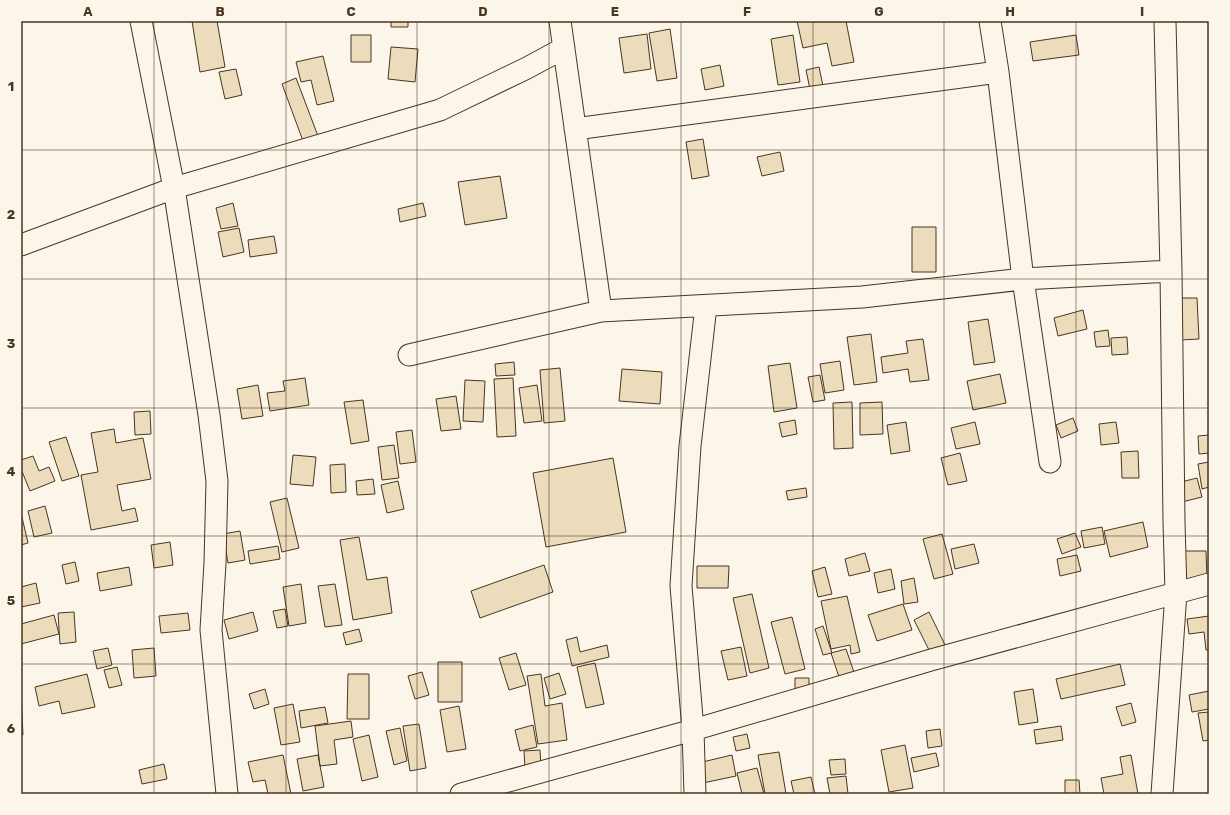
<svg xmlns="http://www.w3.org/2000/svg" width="1230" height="815" font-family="Rubik,sans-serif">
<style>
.building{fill:#ecdcbc;stroke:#4a3520}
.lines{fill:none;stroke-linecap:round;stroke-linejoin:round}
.street-casing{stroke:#4a3520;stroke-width:23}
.street{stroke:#fbf6e9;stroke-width:21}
.grid{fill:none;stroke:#4a3520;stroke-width:1;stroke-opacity:0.55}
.neatline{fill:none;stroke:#4a3520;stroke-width:1.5}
.grid-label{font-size:13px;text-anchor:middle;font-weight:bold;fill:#4a3520}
</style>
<rect width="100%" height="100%" fill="#fbf6e9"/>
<path class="building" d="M 192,21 L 217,21 L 225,67 L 200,72 Z
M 391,21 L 408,21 L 408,27 L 391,27 Z
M 797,21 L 846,21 L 854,62 L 832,66 L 827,43 L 803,48 Z
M 670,29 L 677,78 L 657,81 L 649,33 Z
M 647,34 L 651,69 L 624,73 L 619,38 Z
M 351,35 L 371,35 L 371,62 L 351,62 Z
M 793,35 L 800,82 L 778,85 L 771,39 Z
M 1076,35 L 1079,55 L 1033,61 L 1030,42 Z
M 391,47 L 418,49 L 415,82 L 388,79 Z
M 323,56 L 334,101 L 317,105 L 311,80 L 301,82 L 296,62 Z
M 720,65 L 724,86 L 705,90 L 701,69 Z
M 819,67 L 824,91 L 811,94 L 806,70 Z
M 236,69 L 242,95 L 225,99 L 219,72 Z
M 296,78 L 318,136 L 303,141 L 282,84 Z
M 703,139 L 709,176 L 692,179 L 686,142 Z
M 780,152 L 784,171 L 762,176 L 757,157 Z
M 500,176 L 507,218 L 465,225 L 458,182 Z
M 233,203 L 238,226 L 221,229 L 216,208 Z
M 423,203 L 426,216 L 400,222 L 398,209 Z
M 912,227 L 936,227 L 936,272 L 912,272 Z
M 239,228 L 244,252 L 223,257 L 218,232 Z
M 274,236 L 277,253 L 250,257 L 248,240 Z
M 1179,298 L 1197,298 L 1199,339 L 1180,340 Z
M 1083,310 L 1087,329 L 1058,336 L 1054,318 Z
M 988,319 L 995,362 L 974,365 L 968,322 Z
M 1108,330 L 1110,346 L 1096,347 L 1094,332 Z
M 871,334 L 877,382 L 854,385 L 847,337 Z
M 1127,337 L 1128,354 L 1112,355 L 1111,338 Z
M 923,339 L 929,380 L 910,382 L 908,369 L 883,373 L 881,357 L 908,353 L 906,341 Z
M 840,361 L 844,390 L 825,393 L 820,364 Z
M 514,362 L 515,375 L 496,376 L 495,364 Z
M 790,363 L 797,408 L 774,412 L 768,366 Z
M 560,368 L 565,421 L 544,423 L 540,370 Z
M 622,369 L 662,372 L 660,404 L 619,401 Z
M 1000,374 L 1006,403 L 973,410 L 967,381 Z
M 820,375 L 825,400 L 813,402 L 808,377 Z
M 305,378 L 309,405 L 270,411 L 267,393 L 285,391 L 283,381 Z
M 513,378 L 516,436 L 497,437 L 494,379 Z
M 465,380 L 485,381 L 483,422 L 463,421 Z
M 258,385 L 263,416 L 242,419 L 237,389 Z
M 537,385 L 542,421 L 524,423 L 519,388 Z
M 456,396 L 461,429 L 441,431 L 436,399 Z
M 363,400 L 369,441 L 351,444 L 344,402 Z
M 852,402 L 853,448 L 834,449 L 833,403 Z
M 882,402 L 883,434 L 860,435 L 860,403 Z
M 150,411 L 151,434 L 135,435 L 134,412 Z
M 1073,418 L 1078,431 L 1061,438 L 1056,425 Z
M 795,420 L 797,434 L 782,437 L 779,423 Z
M 906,422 L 910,451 L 891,454 L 887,425 Z
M 975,422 L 980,444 L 956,449 L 951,428 Z
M 1116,422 L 1119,443 L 1101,445 L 1099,424 Z
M 114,429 L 116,443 L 143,438 L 151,479 L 117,485 L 122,511 L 135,508 L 138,521 L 91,530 L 81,475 L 98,472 L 91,433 Z
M 412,430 L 416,462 L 400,464 L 396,432 Z
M 1209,435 L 1209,453 L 1199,454 L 1198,436 Z
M 66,437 L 79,476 L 62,481 L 49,442 Z
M 394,445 L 399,478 L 382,480 L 378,447 Z
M 1138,451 L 1139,478 L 1122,478 L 1121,452 Z
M 960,453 L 967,481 L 948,485 L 941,458 Z
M 293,455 L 316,457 L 313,486 L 290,484 Z
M 33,456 L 39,471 L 49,467 L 55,481 L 30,491 L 21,469 L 21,460 Z
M 613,458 L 626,532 L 546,547 L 533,473 Z
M 1209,462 L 1209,487 L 1202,489 L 1198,464 Z
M 345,464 L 346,492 L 331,493 L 330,465 Z
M 1197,478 L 1202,497 L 1178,503 L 1173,484 Z
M 373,479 L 375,494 L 357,495 L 356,481 Z
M 398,481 L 404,509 L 387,513 L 381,485 Z
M 806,488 L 807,497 L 788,500 L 786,491 Z
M 287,498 L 299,548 L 282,552 L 270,502 Z
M 45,506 L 52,533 L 34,537 L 28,511 Z
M 21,513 L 28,543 L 21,545 Z
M 1143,522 L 1148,547 L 1110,557 L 1104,531 Z
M 1102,527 L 1105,544 L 1084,548 L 1081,531 Z
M 240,531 L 245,560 L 228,563 L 223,534 Z
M 1075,533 L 1081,547 L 1062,554 L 1057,539 Z
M 942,534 L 953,574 L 934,579 L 923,539 Z
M 359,537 L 367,580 L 387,577 L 392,613 L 353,620 L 340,540 Z
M 170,542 L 173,565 L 154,568 L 151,545 Z
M 974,544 L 979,563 L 955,569 L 951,549 Z
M 278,546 L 280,559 L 250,564 L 248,551 Z
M 1183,551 L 1206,551 L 1207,580 L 1184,580 Z
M 865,553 L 870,571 L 849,576 L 845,559 Z
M 1077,555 L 1081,571 L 1060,576 L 1057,559 Z
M 75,562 L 79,581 L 66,584 L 62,565 Z
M 544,565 L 553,592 L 480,618 L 471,591 Z
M 697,566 L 729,566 L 728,588 L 697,588 Z
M 129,567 L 132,585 L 100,591 L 97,573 Z
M 825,567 L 832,594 L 818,597 L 812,571 Z
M 891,569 L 895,589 L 878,593 L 874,573 Z
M 914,578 L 918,602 L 904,604 L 901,581 Z
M 36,583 L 40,603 L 21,607 L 21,587 Z
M 301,584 L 306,623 L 289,626 L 283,587 Z
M 335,584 L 342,625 L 325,627 L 318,586 Z
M 752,594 L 769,668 L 750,673 L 733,598 Z
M 847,596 L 860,652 L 851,654 L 850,645 L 831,649 L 821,601 Z
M 903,604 L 912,630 L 877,641 L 868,615 Z
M 285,609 L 288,626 L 277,628 L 273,611 Z
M 74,612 L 76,642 L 60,644 L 58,613 Z
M 253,612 L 258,631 L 229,639 L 224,620 Z
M 929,612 L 947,649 L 932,656 L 914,620 Z
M 188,613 L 190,630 L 161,633 L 159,616 Z
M 54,615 L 59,634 L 21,644 L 21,624 Z
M 1209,616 L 1209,650 L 1206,650 L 1204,632 L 1189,634 L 1187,619 Z
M 792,617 L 805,669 L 785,674 L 771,622 Z
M 823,626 L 832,653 L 823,655 L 815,629 Z
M 359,629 L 362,641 L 346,645 L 343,633 Z
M 577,637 L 580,652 L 607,645 L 609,657 L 572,666 L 566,640 Z
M 741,647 L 747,676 L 728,680 L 721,651 Z
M 108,648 L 112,665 L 97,669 L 93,651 Z
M 154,648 L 156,676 L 134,678 L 132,650 Z
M 846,649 L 856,678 L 841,683 L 831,653 Z
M 516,653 L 526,685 L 509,690 L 499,658 Z
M 438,662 L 462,662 L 462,702 L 438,702 Z
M 595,663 L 604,704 L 586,708 L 577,667 Z
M 1120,664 L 1125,685 L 1061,699 L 1056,679 Z
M 117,667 L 122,685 L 109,688 L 104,670 Z
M 422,672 L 429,695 L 415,699 L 408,676 Z
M 559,673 L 566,694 L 550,699 L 544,678 Z
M 87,674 L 95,707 L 62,714 L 59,701 L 39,706 L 35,687 Z
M 348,674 L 369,674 L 369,719 L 347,719 Z
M 541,674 L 545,706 L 562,703 L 567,740 L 538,744 L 527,676 Z
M 795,678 L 809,678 L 809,693 L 795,693 Z
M 265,689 L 269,704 L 254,709 L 249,694 Z
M 1033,689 L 1038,722 L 1019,725 L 1014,692 Z
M 1209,691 L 1209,709 L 1192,712 L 1189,695 Z
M 21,696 L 23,735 L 21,735 Z
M 1131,703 L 1136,722 L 1122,726 L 1116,707 Z
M 293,704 L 300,742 L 281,745 L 274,708 Z
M 459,706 L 466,749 L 447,752 L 440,710 Z
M 325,707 L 328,723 L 301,728 L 299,711 Z
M 1209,712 L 1209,740 L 1203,741 L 1198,713 Z
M 351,721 L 353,737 L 334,740 L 337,764 L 320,766 L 315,726 Z
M 419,724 L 426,768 L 410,771 L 403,726 Z
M 533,725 L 537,747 L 520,751 L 515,730 Z
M 1061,726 L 1063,740 L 1036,744 L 1034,730 Z
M 400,728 L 407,761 L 394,765 L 386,731 Z
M 940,729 L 942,746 L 928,748 L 926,731 Z
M 747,734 L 750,748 L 736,751 L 733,737 Z
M 369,735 L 378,777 L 362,781 L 353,739 Z
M 905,745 L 913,788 L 889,792 L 881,750 Z
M 540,750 L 541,767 L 525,768 L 524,751 Z
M 779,752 L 786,794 L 765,794 L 758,755 Z
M 936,753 L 939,766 L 914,772 L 911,758 Z
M 283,755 L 291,794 L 268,794 L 265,780 L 253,782 L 248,762 Z
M 318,755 L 324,787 L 303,791 L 297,759 Z
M 732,755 L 736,776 L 698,784 L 694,764 Z
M 1131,755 L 1138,794 L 1104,794 L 1101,778 L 1123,774 L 1120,757 Z
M 845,759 L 846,774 L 831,775 L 829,760 Z
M 164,764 L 167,779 L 142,784 L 139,770 Z
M 757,768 L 764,794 L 742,794 L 737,773 Z
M 846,776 L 848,794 L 830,794 L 827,778 Z
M 811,777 L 815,794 L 794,794 L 791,781 Z
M 1065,780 L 1079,780 L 1080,794 L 1065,794 Z"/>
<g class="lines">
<defs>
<path id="street" d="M 141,21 L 174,188 L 209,415 L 217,481 L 215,563 L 211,630 L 227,794
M 560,21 L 601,311
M 990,21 L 998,72 L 1023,279 L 1050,462
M 575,129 L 998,72
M 21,245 L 174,188 L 440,110 L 527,68 L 564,48
M 409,355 L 601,311 L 862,297 L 1023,279 L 1171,271
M 461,794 L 693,730 L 931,660 L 1209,584
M 695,794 L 693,730 L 681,586 L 690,446 L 706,306
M 1162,794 L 1176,593 L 1174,522 L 1171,271 L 1165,21"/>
</defs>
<use href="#street" class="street-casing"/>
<use href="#street" class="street"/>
</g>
<path class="grid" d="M 154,21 L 154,794M 286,21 L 286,794M 417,21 L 417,794M 549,21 L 549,794M 681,21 L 681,794M 813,21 L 813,794M 944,21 L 944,794M 1076,21 L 1076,794M 21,150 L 1209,150M 21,279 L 1209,279M 21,408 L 1209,408M 21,536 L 1209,536M 21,664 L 1209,664"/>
<rect width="1230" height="815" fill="none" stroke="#fbf6e9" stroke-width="44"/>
<rect x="22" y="22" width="1186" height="771" class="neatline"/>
<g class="grid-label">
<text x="88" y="16">A</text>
<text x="220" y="16">B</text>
<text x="351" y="16">C</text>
<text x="483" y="16">D</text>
<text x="615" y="16">E</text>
<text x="747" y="16">F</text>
<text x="879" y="16">G</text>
<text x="1010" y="16">H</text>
<text x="1142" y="16">I</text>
<text x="11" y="91">1</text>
<text x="11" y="219">2</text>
<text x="11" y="348">3</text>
<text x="11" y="476">4</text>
<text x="11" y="605">5</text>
<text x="11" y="733">6</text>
</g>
</svg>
